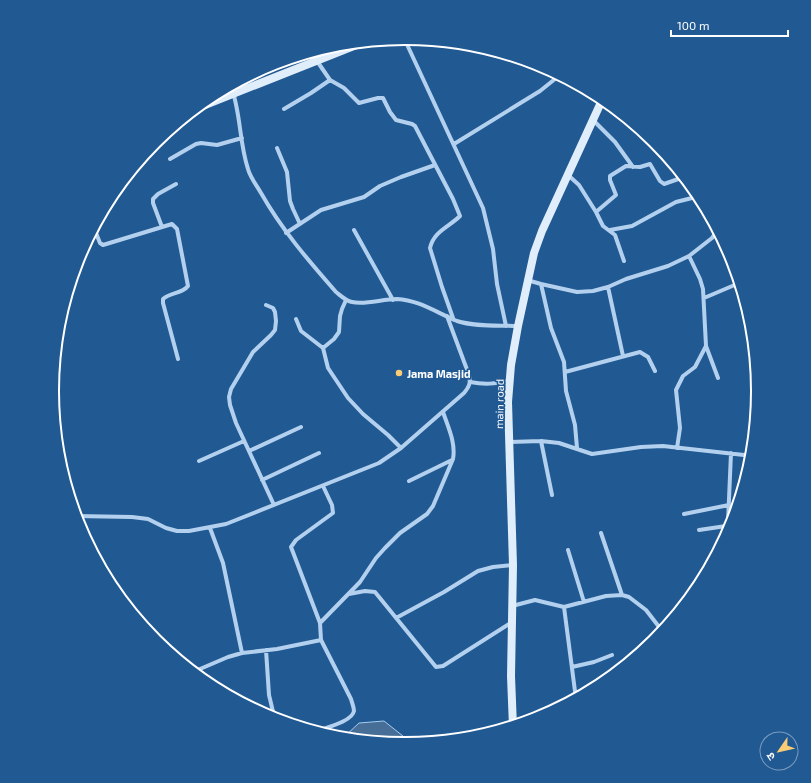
<svg xmlns="http://www.w3.org/2000/svg" width="811" height="783" font-family="'Exo 2','Noto Sans Devanagari',sans-serif">
<style>
.water{fill:#466e96;stroke:#a7ccef}
.lines{fill:none;stroke-linecap:round;stroke-linejoin:round}
.minor{stroke:#b3d1ee;stroke-width:4}
.secondary{stroke:#e0edfa;stroke-width:8}
.poi-dot{fill:#facc75;stroke:#215993;stroke-width:1.5}
.labels{text-anchor:middle;dominant-baseline:central;stroke-width:3.5;stroke-linejoin:round;paint-order:stroke}
.poi-label{font-size:11px;font-weight:bold;fill:#fff;stroke:#215993;text-anchor:start}
.street-label{font-size:11px;fill:#fff;stroke:#215993}
.rim{fill:none;stroke:#fff;stroke-width:2}
</style>
<rect width="100%" height="100%" fill="#215993"/>
<path class="water" d="M 384,721 L 413,744 L 405,745 L 342,739 L 359,723 Z"/>
<g class="lines">
<path class="minor" d="M 404,38 L 483,208 L 493,249 L 497,284 L 506,326
M 317,61 L 330,80 L 344,88 L 359,103 L 378,98 L 383,98 L 390,112 L 396,120 L 412,124 L 415,126 L 453,199 L 460,216 C 449,227 434,231 430,248 L 442,287 L 453,318
M 231,86 C 241,113 239,142 248,169 C 250,177 257,186 261,193 C 282,230 308,260 336,292 C 341,296 346,301 352,302 C 366,305 382,299 397,299 C 419,300 437,313 457,321 C 474,327 499,325 518,326
M 284,109 L 311,93 L 330,80
M 593,120 L 615,142 L 633,167
M 454,144 L 540,91 L 560,75
M 277,148 L 287,172 L 290,201 L 293,209 L 300,224
M 170,159 L 196,144 L 201,143 L 217,145 L 242,138
M 568,175 L 579,185 L 596,212 L 603,226 L 615,235 L 624,261
M 596,212 L 616,195 L 610,180 L 610,176 L 626,166 L 640,167 L 650,164 L 660,181 L 664,184 L 684,177
M 162,227 L 153,203 L 153,199 L 158,194 L 176,184
M 94,228 L 100,243 L 103,245 L 172,224 L 177,229 L 188,286 C 182,294 171,292 163,299 L 163,303 L 178,359
M 354,230 L 393,300
M 610,230 L 632,226 L 676,202 L 700,196
M 286,233 L 321,210 L 364,197 L 380,186 L 401,177 L 435,165
M 689,256 L 700,279 L 703,289 L 706,346 L 718,378
M 527,280 L 541,284 L 577,292 L 593,291 L 608,287 L 626,279 L 668,266 L 689,256 L 712,238 L 718,230
M 541,284 L 551,328 L 564,362 L 566,391 L 575,425 L 577,448
M 608,287 L 623,356
M 704,298 L 737,284 L 741,289 L 744,294
M 346,300 L 342,309 L 340,316 L 339,332 L 334,339 L 323,348 L 328,368 L 348,398 L 363,414 L 388,435 L 401,448
M 266,305 L 273,308 L 275,312 L 276,321 L 275,330 L 271,335 L 253,352 L 231,389 L 229,397 L 230,405 L 236,423 L 274,505
M 296,319 L 301,331 L 323,348
M 565,372 L 640,352 L 648,357 L 655,371
M 470,382 C 486,385 494,384 510,380
M 541,441 L 552,495
M 510,442 L 541,441 L 559,443 L 592,454 L 641,447 L 663,446 L 753,456
M 677,448 L 680,428 L 676,390 L 683,376 L 695,367 L 706,346
M 249,451 L 301,427
M 199,461 L 244,441
M 262,480 L 319,453
M 409,481 L 452,460
M 684,514 L 729,505
M 76,516 L 132,517 L 148,519 L 166,528 L 177,531 L 189,531 L 226,524 L 379,463 L 401,448 L 464,393 C 469,387 471,383 469,375 L 447,316
M 210,528 L 223,563 L 242,653
M 699,530 L 726,526 L 728,522 L 731,453
M 601,533 L 622,595
M 568,550 L 584,602
M 349,594 L 365,591 L 375,592 L 436,667 L 443,666 L 512,622
M 512,606 L 535,600 L 564,607 L 606,596 L 622,595 L 629,597 L 646,610 L 663,632
M 564,607 L 576,699
M 396,618 L 444,592 L 478,571 L 493,567 L 513,565
M 320,623 L 360,582 L 376,558 L 385,548 L 400,533 L 427,514 L 433,506 L 453,459 C 456,443 448,427 443,412
M 266,650 L 269,695 L 275,720
M 572,667 L 594,662 L 612,655
M 193,672 L 228,657 L 242,653 L 277,649 L 321,640
M 315,732 C 324,728 352,722 354,711 C 354,707 352,703 351,699 L 321,640 L 320,623 L 291,547 L 296,540 L 333,513 L 332,505 L 323,486"/>
<path class="secondary" d="M 195,109 L 364,42
M 513,727 L 511,676 L 513,565 L 508,402 L 511,365 L 518,326 L 534,253 L 542,231 L 603,98"/>
</g>
<circle class="poi-dot" cx="399" cy="373" r="4"/>
<g class="labels">
<g class="poi-label">
<text x="407" y="373">Jama Masjid</text>
</g>
<g class="street-label">
<text transform="translate(499 404) rotate(-89)">main road</text>
</g>
</g>
<path d="M0 0H811V783H0ZM59 391a346 346 0 1 1 692 0a346 346 0 1 1-692 0Z" fill="#215993" fill-rule="evenodd"/>
<path class="rim" d="M59 391a346 346 0 1 1 692 0a346 346 0 1 1-692 0Z"/>
<g transform="translate(779 751) rotate(236)"><circle r="19" fill="#215993" stroke="#7a9bbe"/>
<path d="M0-3L7 15L0 10L-7 15Z" fill="#facc75"/>
<text y="-6" font-size="11" font-weight="bold" text-anchor="middle" fill="#ffffff">उ</text>
</g>
<path d="M671 30v6h117v-6" fill="none" stroke="#ffffff" stroke-width="2"/>
<text x="677" y="30" font-size="12" fill="#ffffff" stroke="#215993" stroke-width="3" paint-order="stroke">100 m</text>
</svg>
